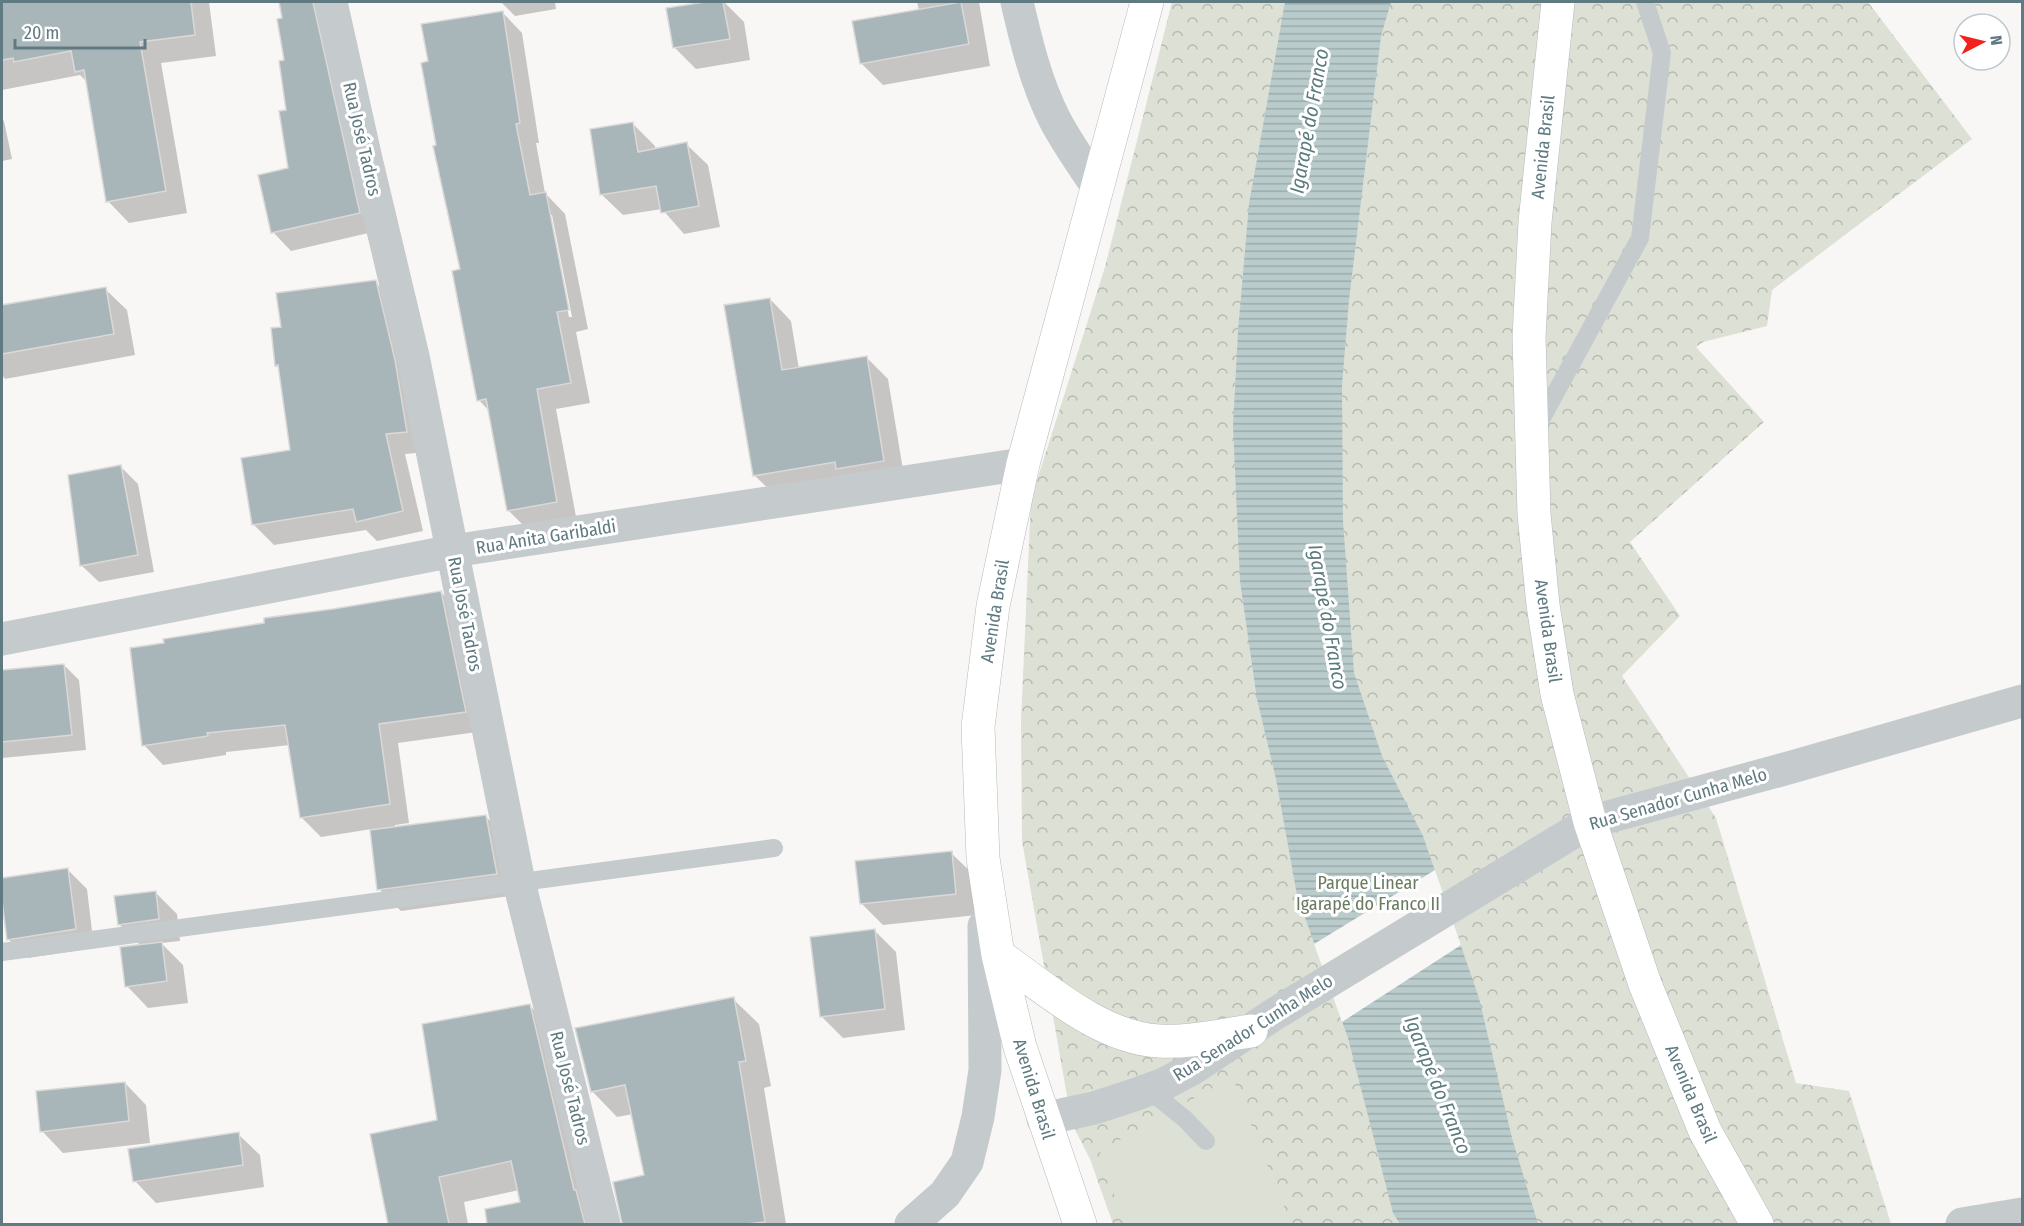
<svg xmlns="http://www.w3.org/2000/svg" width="2024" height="1226" font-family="'Fira Sans Condensed',sans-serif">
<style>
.forest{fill:url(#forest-crowns)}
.garden{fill:#dce0d5}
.water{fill:url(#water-rules)}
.pier{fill:#f8f7f5}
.shadow{fill:#0003;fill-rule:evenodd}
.building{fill:#a9b6b9;stroke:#dad9d7;stroke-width:1.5}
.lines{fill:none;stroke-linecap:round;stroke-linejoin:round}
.trunk-casing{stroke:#b5bbbd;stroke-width:34}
.service{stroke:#c5cbcd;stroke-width:18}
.minor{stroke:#c5cbcd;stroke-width:33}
.trunk{stroke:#fff;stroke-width:33}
.labels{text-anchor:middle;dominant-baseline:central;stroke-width:6;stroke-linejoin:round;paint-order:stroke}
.street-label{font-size:18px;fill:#607a82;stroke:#fff}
.park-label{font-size:18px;fill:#6a7a60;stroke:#fff}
.water-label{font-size:20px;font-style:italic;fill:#5b7b7d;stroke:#fff}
</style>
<defs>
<pattern id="forest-crowns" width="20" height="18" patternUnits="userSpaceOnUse" patternTransform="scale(1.5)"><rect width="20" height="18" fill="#dce0d5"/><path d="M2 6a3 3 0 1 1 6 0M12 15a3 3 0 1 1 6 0" fill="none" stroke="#b6bbb2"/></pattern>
<pattern id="water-rules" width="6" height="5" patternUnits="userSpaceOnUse" patternTransform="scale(1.5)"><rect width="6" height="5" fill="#bacbcc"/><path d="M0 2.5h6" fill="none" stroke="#9baaab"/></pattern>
</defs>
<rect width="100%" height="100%" fill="#f8f7f5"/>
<path class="forest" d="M 1172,2 L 1868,2 L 1972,139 L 1772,290 L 1767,326 L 1703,342 L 1696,347 L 1764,422 L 1630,542 L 1680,616 L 1622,676 L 1716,818 L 1796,1083 L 1849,1091 L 1891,1224 L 1113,1224 L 1090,1159 L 1072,1124 L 1022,841 L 1021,720 L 1031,499 L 1105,267 Z"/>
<path class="garden" d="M 1232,1077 L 1291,1224 L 1124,1224 L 1100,1151 Z"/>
<path class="water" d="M 1285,2 L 1391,2 L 1381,36 L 1349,300 L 1342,385 L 1343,521 L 1354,673 L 1382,756 L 1423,836 L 1479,998 L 1512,1138 L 1538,1224 L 1400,1224 L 1393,1213 L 1348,1038 L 1297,895 L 1276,779 L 1257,699 L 1240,581 L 1233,426 L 1238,331 L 1249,204 Z"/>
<path class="pier" d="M 1435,870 L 1461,945 L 1342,1022 L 1314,944 Z"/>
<path class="shadow" d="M 2,2 L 209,2 L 216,56 L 161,63 L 187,213 L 129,223 L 108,201 L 88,83 L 80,75 L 2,90 Z
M 281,2 L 352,2 L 346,2 L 377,231 L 291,251 L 273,232 L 290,169 L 286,61 Z
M 501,2 L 555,2 L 556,9 L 515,16 Z
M 713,2 L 724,2 L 744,22 L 750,60 L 696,69 L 675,48 L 668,9 Z
M 917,2 L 979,2 L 990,66 L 883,85 L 861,63 L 919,10 Z
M 503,13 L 522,33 L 539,143 L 536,143 L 545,193 L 565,214 L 588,329 L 576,332 L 590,403 L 556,409 L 577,522 L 528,530 L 508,510 L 490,412 L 479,400 L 462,270 L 438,147 L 430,62 ZM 549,215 L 552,215 L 572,317 L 569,317 Z
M 2,119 L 4,121 L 12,159 L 2,161 Z
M 633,124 L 655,146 L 655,150 L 686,144 L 708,165 L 720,227 L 684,234 L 662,209 L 623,215 L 601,194 Z
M 375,282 L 396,302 L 427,452 L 405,454 L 423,531 L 377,541 L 366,530 L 274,545 L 254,525 L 292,451 L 280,368 L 277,365 L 283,328 Z
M 105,289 L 127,310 L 135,355 L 5,379 L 2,375 L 2,307 Z
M 770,299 L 791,321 L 799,369 L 867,358 L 888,379 L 905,482 L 777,497 L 755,476 Z
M 120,466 L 138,484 L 154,572 L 99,582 L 81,565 Z
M 441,592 L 460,612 L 484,731 L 398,743 L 409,823 L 395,825 L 395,828 L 486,817 L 508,838 L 518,895 L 401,911 L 379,889 L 372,829 L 321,837 L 301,817 L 290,745 L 226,752 L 226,755 L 163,765 L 144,745 L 266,624 Z
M 64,665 L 79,680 L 86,750 L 2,758 L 2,673 Z
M 951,853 L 973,874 L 977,915 L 883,925 L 861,903 Z
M 68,870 L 87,889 L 94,948 L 28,958 L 8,939 L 2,879 Z
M 155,892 L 177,914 L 180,941 L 161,943 L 183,965 L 188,1003 L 148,1008 L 127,986 L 141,946 L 119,924 Z
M 874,930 L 896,952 L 905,1030 L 843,1038 L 821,1016 Z
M 733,999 L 759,1024 L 771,1086 L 764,1088 L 786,1224 L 624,1224 L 624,1219 L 646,1176 L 633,1114 L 617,1117 L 592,1091 Z
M 530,1006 L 555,1032 L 603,1224 L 527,1224 L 519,1190 L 464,1202 L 468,1224 L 390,1224 L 371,1136 L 439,1121 Z
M 125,1083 L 146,1105 L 150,1143 L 63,1153 L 42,1131 Z
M 238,1134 L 260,1155 L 264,1187 L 156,1203 L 135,1181 Z"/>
<path class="building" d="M 2,2 L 191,2 L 195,35 L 140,42 L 166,191 L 106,202 L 84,70 L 75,72 L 71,51 L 14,62 L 13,58 L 2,60 Z
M 279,2 L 313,2 L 360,213 L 271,233 L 258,175 L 288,168 L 279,111 L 286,110 L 279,61 L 284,60 L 277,19 L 282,18 Z
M 705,2 L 723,2 L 730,39 L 673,48 L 666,8 Z
M 961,2 L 969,44 L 860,64 L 852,21 Z
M 503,11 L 520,123 L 516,124 L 530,195 L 546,192 L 569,310 L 557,312 L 571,383 L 537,389 L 557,502 L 507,511 L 486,399 L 477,401 L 452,271 L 460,269 L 433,146 L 436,145 L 421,63 L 428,61 L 421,24 Z
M 633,122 L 638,152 L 687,142 L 699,206 L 661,213 L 656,186 L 600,195 L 590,129 Z
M 376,280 L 395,360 L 407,432 L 386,434 L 403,511 L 356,522 L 353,509 L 252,525 L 241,458 L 290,450 L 278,365 L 275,366 L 271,328 L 281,327 L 276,293 Z
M 106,287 L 114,334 L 2,354 L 2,305 Z
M 770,298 L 782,370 L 867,356 L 884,461 L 836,469 L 835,462 L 753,476 L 724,305 Z
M 121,465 L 138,555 L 80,566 L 68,475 Z
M 441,591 L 466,712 L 379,724 L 390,804 L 300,818 L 285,725 L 207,733 L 208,736 L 142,746 L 130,648 L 164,643 L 163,639 L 264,623 L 264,618 L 333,609 Z
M 64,664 L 72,735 L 2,742 L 2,670 Z
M 486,815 L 497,874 L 377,890 L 370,830 Z
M 952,851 L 956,894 L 860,904 L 855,861 Z
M 68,868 L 76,929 L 7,940 L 2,901 L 2,878 Z
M 156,891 L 159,919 L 118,925 L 114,896 Z
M 875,929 L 885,1009 L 820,1017 L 810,937 Z
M 162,942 L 167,981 L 125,987 L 120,947 Z
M 734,997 L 746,1061 L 739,1062 L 765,1222 L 747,1224 L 622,1224 L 613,1182 L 644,1175 L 625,1085 L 591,1092 L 575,1028 Z
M 530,1004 L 574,1190 L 576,1190 L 585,1224 L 487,1224 L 485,1209 L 520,1202 L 511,1161 L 439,1177 L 449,1224 L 388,1224 L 370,1134 L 437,1120 L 422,1024 Z
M 125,1082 L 129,1121 L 40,1132 L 36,1091 Z
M 239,1132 L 243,1165 L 133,1182 L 128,1149 Z"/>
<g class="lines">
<defs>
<path id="trunk" d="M 1558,2 L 1535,222 L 1529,337 L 1534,514 L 1543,605 L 1557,694 L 1590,822 L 1645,984 L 1705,1131 L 1757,1224
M 998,955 C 1044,987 1100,1038 1159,1041 C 1189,1043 1221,1035 1251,1031
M 1080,1224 L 1020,1047 L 998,955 L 983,858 L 978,727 L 993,606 L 1023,464 L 1147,2"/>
</defs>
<use href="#trunk" class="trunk-casing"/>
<path class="service" d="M 1537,427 L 1640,238 L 1662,53 L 1645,2
M 2,952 L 774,848
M 1149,1090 L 1185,1119 L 1206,1141"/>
<path class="minor" d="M 331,2 L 366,159 L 413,356 L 519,882 L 604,1224
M 1017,2 C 1026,41 1036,83 1055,120 C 1067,143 1082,164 1097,186
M 2,639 L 453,551 L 1023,464
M 1043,1119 L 1094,1108 L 1134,1095 L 1164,1084 L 1192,1069 L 1273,1015 L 1590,822 L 1781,770 L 2022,701
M 911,1224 L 945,1194 L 967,1162 L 978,1117 L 985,1070 L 984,926
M 1962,1224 L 2022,1214"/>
<use href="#trunk" class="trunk"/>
</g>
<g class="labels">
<g class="street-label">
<text transform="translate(362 139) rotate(77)">Rua José Tadros</text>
<text transform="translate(1543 147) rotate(-84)">Avenida Brasil</text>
<text transform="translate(546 537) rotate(-9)">Rua Anita Garibaldi</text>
<text transform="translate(995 611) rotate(-81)">Avenida Brasil</text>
<text transform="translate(465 614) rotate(79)">Rua José Tadros</text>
<text transform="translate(1548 631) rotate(82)">Avenida Brasil</text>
<text transform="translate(1678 799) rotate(-16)">Rua Senador Cunha Melo</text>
<text transform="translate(1253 1028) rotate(-32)">Rua Senador Cunha Melo</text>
<text transform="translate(570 1088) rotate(76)">Rua José Tadros</text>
<text transform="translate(1034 1089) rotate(73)">Avenida Brasil</text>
<text transform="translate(1691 1094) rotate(67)">Avenida Brasil</text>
</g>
<g class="park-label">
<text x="1368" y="883">Parque Linear<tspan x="1368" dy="21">Igarapé do Franco II</tspan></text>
</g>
<g class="water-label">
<text transform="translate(1309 121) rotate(-80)">Igarapé do Franco</text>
<text transform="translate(1328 617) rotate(80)">Igarapé do Franco</text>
<text transform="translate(1438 1085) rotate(68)">Igarapé do Franco</text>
</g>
</g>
<rect width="2024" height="1226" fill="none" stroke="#607a82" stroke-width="6"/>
<g transform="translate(1982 42) rotate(83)"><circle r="28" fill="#ffffff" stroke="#bfcacd" stroke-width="1.5"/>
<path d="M0-4.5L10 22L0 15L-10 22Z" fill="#f1211c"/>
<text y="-9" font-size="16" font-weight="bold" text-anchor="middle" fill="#607a82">N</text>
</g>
<path d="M15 39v9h130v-9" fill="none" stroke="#607a82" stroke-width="3"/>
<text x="24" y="39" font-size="18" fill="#607a82" stroke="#ffffff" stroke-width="4.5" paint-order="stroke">20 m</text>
</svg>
